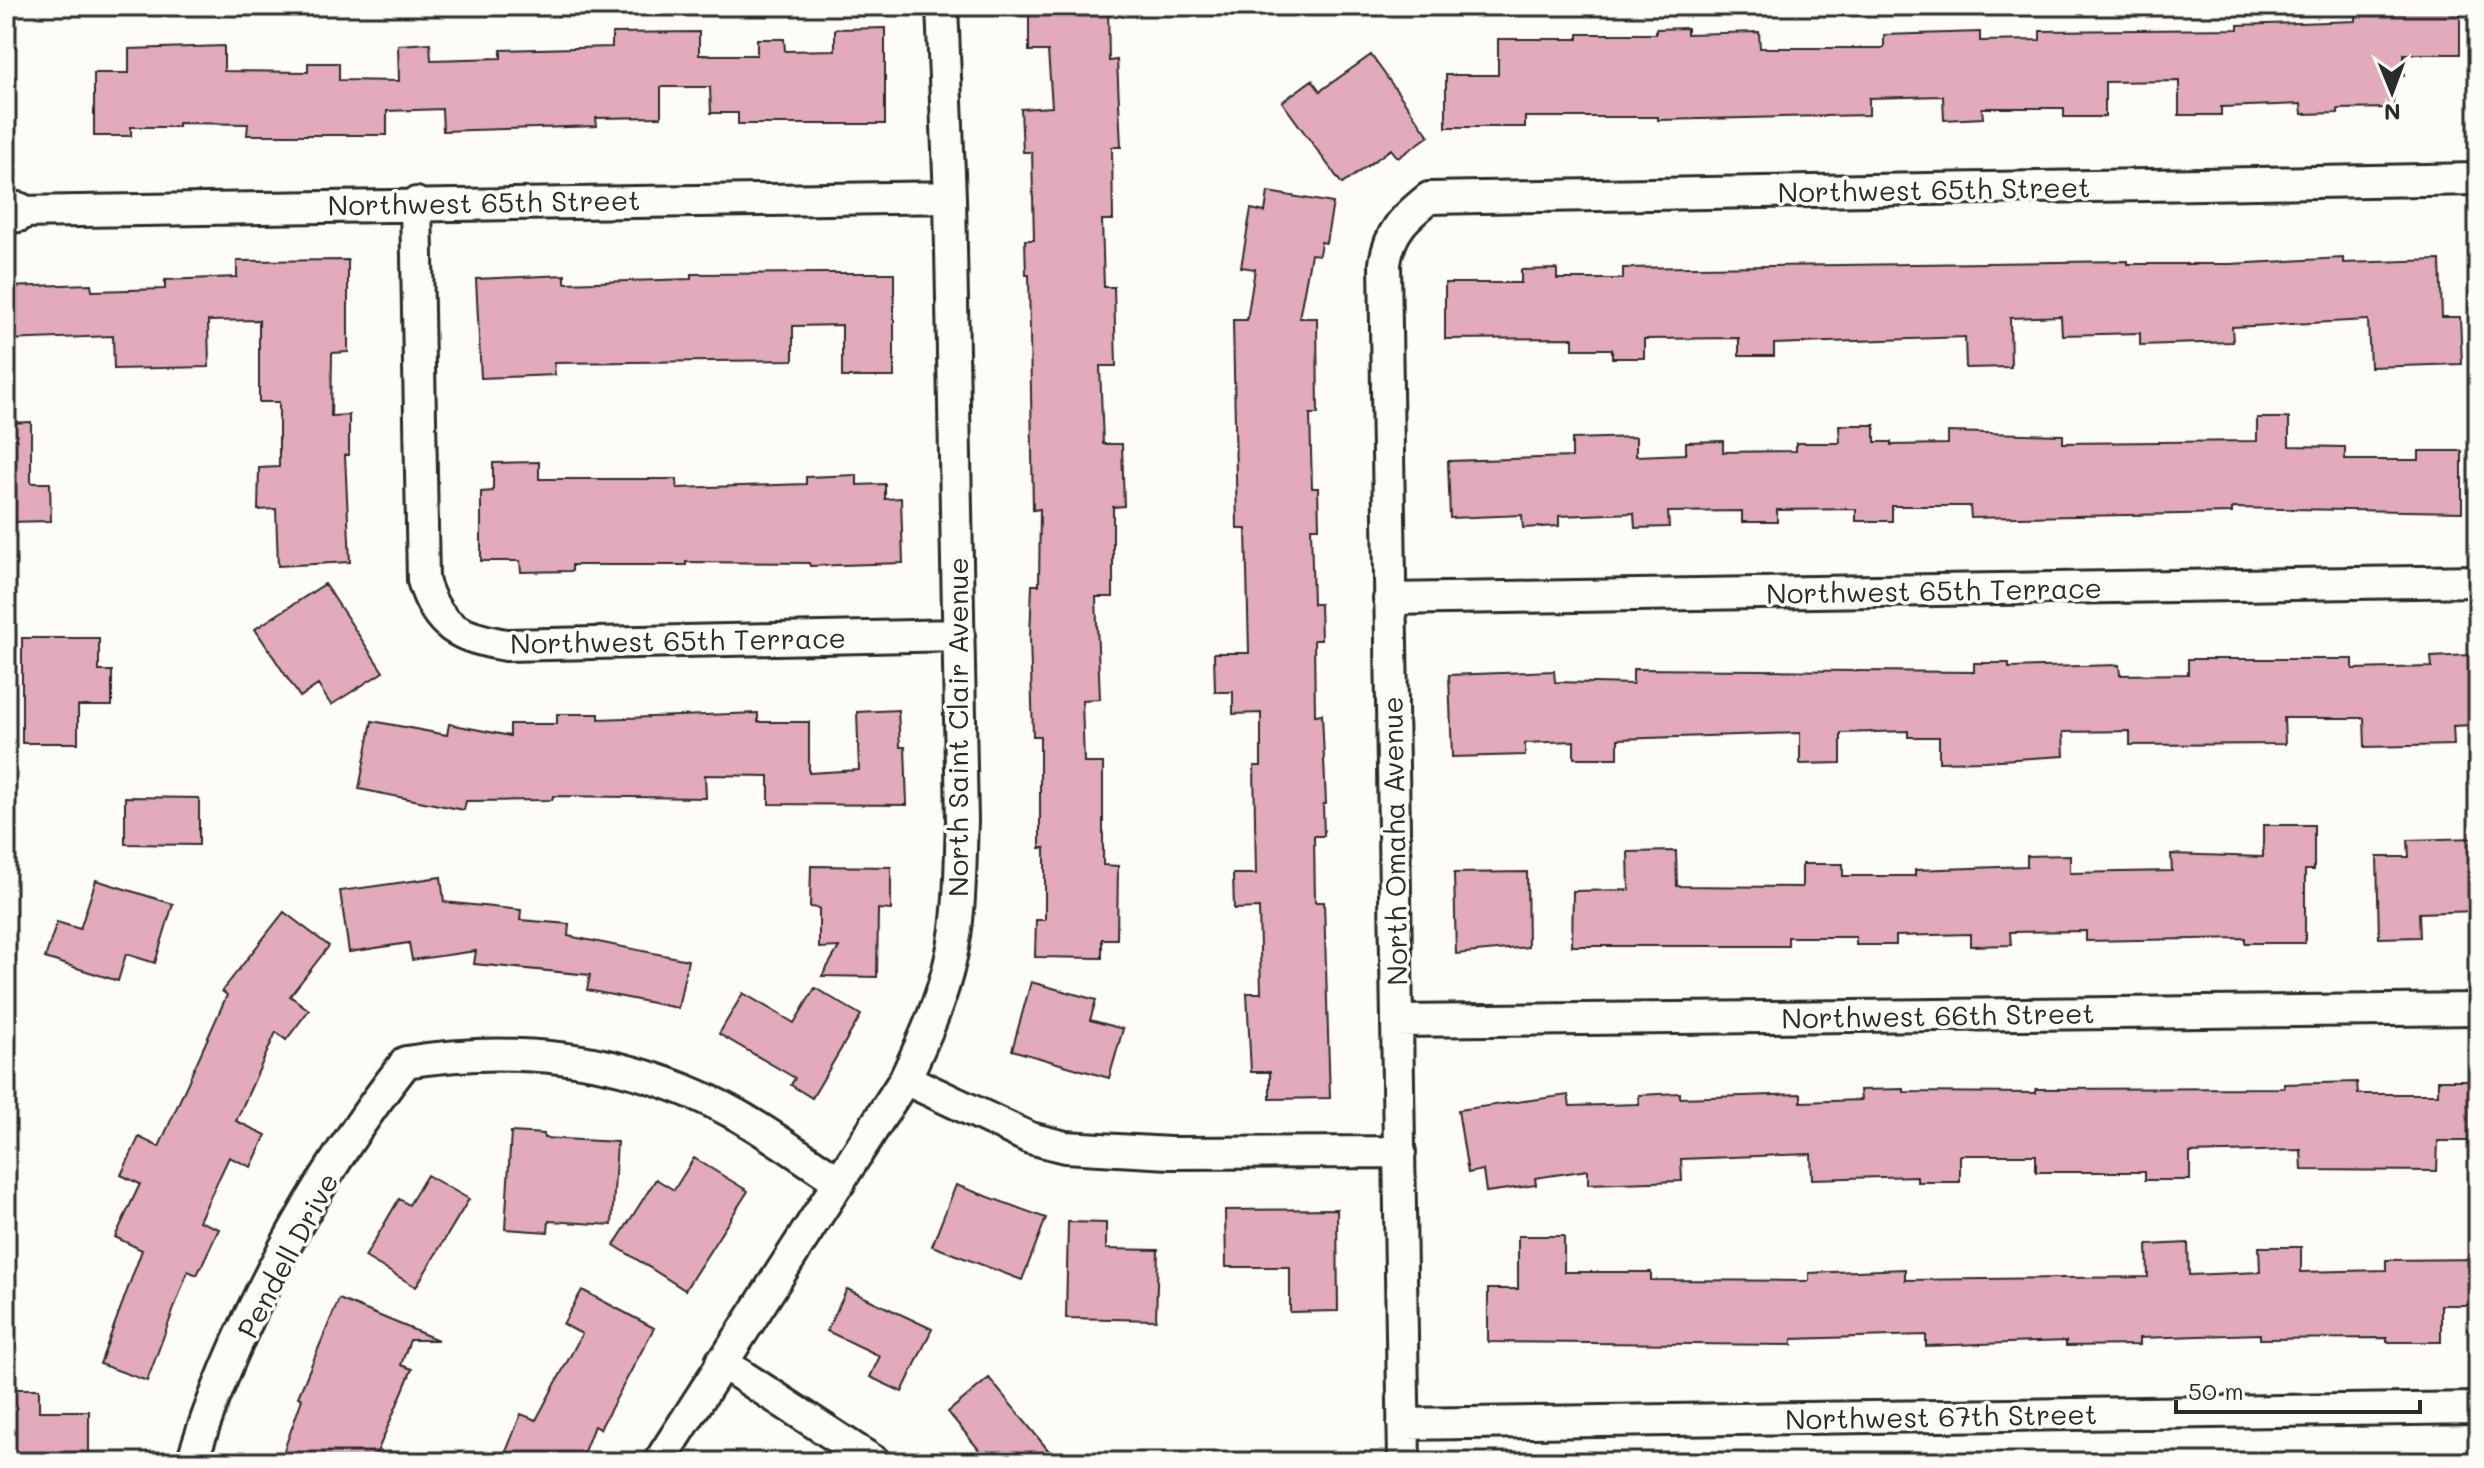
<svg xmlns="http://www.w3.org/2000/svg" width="2484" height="1468" font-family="Mali,sans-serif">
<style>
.building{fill:#e3aabc;stroke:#2b2b2b;stroke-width:2}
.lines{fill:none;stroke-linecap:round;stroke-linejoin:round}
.minor-casing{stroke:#2b2b2b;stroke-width:36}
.tertiary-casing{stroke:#2b2b2b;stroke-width:44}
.minor{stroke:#fdfcf7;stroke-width:30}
.tertiary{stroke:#fdfcf7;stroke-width:38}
.labels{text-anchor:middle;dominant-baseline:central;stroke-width:7;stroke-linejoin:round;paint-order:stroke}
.street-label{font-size:28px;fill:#2b2b2b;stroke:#fdfcf7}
</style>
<rect width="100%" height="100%" fill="#fdfcf7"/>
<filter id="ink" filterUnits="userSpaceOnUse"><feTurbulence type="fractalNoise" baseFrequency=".0125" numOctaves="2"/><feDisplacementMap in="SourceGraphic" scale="16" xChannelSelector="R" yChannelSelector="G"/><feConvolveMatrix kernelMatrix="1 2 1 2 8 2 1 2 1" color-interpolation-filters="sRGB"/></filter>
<g filter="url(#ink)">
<path class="building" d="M 1029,6 L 1108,6 L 1109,61 L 1117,60 L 1121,147 L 1112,147 L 1113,220 L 1102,220 L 1104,287 L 1114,287 L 1116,366 L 1100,366 L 1103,444 L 1122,444 L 1124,506 L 1113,507 L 1113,597 L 1096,597 L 1100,699 L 1082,700 L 1084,763 L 1103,763 L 1103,865 L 1118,866 L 1117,939 L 1102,939 L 1102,958 L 1035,957 L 1036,920 L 1045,920 L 1045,848 L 1040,848 L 1040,736 L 1033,736 L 1030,637 L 1032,585 L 1039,585 L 1040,509 L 1033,510 L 1029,275 L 1026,275 L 1025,240 L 1034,240 L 1032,152 L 1023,152 L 1021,109 L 1052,107 L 1048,51 L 1029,51 Z
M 2390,6 L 2460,6 L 2460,54 L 2404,54 L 2404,76 L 2394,75 L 2393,108 L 2338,109 L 2338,113 L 2302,114 L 2301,104 L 2221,107 L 2221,115 L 2179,115 L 2179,81 L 2105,82 L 2105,117 L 2064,117 L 2064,108 L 1982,108 L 1983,118 L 1944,120 L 1943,96 L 1869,98 L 1869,115 L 1658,120 L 1658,117 L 1525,117 L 1525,127 L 1446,127 L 1446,75 L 1498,75 L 1498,39 L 1578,39 L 1578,34 L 1656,34 L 1656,29 L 1687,28 L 1687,34 L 1759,32 L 1760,48 L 1884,48 L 1884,35 L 1980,32 L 1980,41 L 2040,40 L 2040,31 L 2238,29 L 2238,25 L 2356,21 L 2356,9 L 2390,9 Z
M 885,28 L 885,124 L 738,124 L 738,113 L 711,113 L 710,87 L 661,87 L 661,117 L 596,118 L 597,126 L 443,131 L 442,109 L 387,111 L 387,135 L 247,135 L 248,124 L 178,123 L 178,127 L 131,127 L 131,136 L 94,136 L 94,73 L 129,73 L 129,49 L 224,46 L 224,71 L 308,72 L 308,63 L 339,63 L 339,80 L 399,81 L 398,45 L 430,43 L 431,60 L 501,58 L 501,50 L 612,47 L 612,33 L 699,32 L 699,55 L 757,55 L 757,39 L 784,39 L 785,51 L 835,50 L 835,29 Z
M 1371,55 L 1429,136 L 1398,158 L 1391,149 L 1342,184 L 1282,102 L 1312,80 L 1320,91 Z
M 1268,192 L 1333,203 L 1326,243 L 1321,242 L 1319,255 L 1311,254 L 1299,318 L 1317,318 L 1318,414 L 1310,414 L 1312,488 L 1318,488 L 1319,528 L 1311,528 L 1313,604 L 1320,604 L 1321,640 L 1314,640 L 1315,715 L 1322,714 L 1326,804 L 1323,804 L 1324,836 L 1314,836 L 1315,902 L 1324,902 L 1330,1098 L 1270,1099 L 1270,1072 L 1251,1072 L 1247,993 L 1261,993 L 1259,908 L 1234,909 L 1233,874 L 1256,874 L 1254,766 L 1261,766 L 1261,713 L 1233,714 L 1233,692 L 1215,692 L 1214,653 L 1249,653 L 1246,529 L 1237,529 L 1233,320 L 1247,320 L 1255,269 L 1241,267 L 1251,209 L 1265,212 Z
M 2343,258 L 2343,263 L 2440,260 L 2442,317 L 2460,317 L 2462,364 L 2370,367 L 2368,320 L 2232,327 L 2233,342 L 2140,345 L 2140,333 L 2062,335 L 2061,316 L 2010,318 L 2011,367 L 1966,368 L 1965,337 L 1774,344 L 1774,356 L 1739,356 L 1739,338 L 1644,339 L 1644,358 L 1612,358 L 1612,349 L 1573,349 L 1573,338 L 1445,339 L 1445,283 L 1521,283 L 1521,270 L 1557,269 L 1557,279 L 1623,279 L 1623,268 L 2128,261 L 2128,264 L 2230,264 Z
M 348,260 L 348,352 L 332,353 L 331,416 L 349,415 L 349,455 L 345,455 L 350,562 L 278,566 L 276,509 L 258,510 L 259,468 L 279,467 L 279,402 L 259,402 L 259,320 L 208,321 L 209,367 L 114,369 L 113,336 L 6,340 L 6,287 L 91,284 L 92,291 L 165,289 L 165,280 L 237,277 L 237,261 Z
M 828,273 L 894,273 L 894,377 L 842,377 L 842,325 L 793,326 L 793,360 L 554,363 L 555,375 L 481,378 L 476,279 L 565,275 L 565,283 L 691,279 L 691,274 Z
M 2257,418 L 2289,418 L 2289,446 L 2345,447 L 2345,460 L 2419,460 L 2419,451 L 2462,451 L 2462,512 L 2232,508 L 2232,513 L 1971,518 L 1970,506 L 1892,506 L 1892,521 L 1856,521 L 1856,509 L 1777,510 L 1777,522 L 1742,522 L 1742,511 L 1668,512 L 1669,527 L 1635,528 L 1634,513 L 1559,516 L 1559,526 L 1523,528 L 1522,515 L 1450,518 L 1448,461 L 1572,457 L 1572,439 L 1636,437 L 1636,456 L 1686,454 L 1686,442 L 1723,441 L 1723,452 L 1796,451 L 1796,443 L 1840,443 L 1839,425 L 1875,425 L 1875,442 L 1891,442 L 1891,445 L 1948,444 L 1948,432 L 2063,435 L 2063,443 L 2257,441 Z
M 31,422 L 31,483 L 50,483 L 51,521 L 6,522 L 6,423 Z
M 539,462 L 539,479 L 677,479 L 677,488 L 806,484 L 806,477 L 857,475 L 857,485 L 885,484 L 885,499 L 901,498 L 903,563 L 810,566 L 809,563 L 686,562 L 686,565 L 572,565 L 572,571 L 521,572 L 520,561 L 481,561 L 481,492 L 493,491 L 493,463 Z
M 325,584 L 383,672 L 331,705 L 318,685 L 300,697 L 255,629 Z
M 22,638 L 99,638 L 99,671 L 112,671 L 112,706 L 78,706 L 78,743 L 22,743 Z
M 2470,655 L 2472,725 L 2453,726 L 2454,745 L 2365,747 L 2364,718 L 2284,718 L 2285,744 L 2130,745 L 2130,731 L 2063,732 L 2064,756 L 1985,761 L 1939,762 L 1939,737 L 1908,737 L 1908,731 L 1841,733 L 1841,763 L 1800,764 L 1800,733 L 1618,739 L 1618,758 L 1574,758 L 1574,741 L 1525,743 L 1525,755 L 1452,757 L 1449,675 L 1554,671 L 1555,682 L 1633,684 L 1633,669 L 1974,672 L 1974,663 L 2009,663 L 2009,668 L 2119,665 L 2120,675 L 2188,674 L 2188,659 L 2353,659 L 2353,669 L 2432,667 L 2431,657 Z
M 898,710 L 900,747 L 905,747 L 907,805 L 769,804 L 769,776 L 705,775 L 706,798 L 553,796 L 552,800 L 466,801 L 464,810 L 359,789 L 372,721 L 447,735 L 449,724 L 510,736 L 510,724 L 557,724 L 557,714 L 599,714 L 599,719 L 758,713 L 758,722 L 809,722 L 809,773 L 859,770 L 857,712 Z
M 125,797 L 199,798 L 199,845 L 125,844 Z
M 2263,825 L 2314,825 L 2314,870 L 2305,870 L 2305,943 L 2245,943 L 2245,938 L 2086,941 L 2086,931 L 2010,932 L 2011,945 L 1970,946 L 1970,934 L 1896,936 L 1896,945 L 1856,945 L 1856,937 L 1788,937 L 1788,946 L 1572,946 L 1573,891 L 1629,890 L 1628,852 L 1676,851 L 1677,886 L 1802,887 L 1802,864 L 1843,864 L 1843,876 L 1915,876 L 1915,870 L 2027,866 L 2027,856 L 2070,855 L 2070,873 L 2172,871 L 2171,854 L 2263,857 Z
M 2475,838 L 2477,911 L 2419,913 L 2420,937 L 2379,938 L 2377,857 L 2409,857 L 2408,840 Z
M 811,866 L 891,867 L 891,910 L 878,909 L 877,977 L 822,976 L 839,947 L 819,948 L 819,908 L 810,907 Z
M 1527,872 L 1528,947 L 1456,954 L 1454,873 Z
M 441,877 L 444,902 L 521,910 L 520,920 L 569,924 L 568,936 L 688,960 L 678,1008 L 587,990 L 590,975 L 474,964 L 476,951 L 412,960 L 409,943 L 349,952 L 340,891 Z
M 96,880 L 173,904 L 155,963 L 126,954 L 118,981 L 45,958 L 57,922 L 80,929 Z
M 284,912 L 329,946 L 290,996 L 309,1010 L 286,1040 L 276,1032 L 236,1121 L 266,1135 L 251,1167 L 229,1157 L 199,1221 L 219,1229 L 197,1275 L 188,1271 L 147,1381 L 100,1364 L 142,1250 L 115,1237 L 140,1184 L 121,1175 L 139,1137 L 159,1147 L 227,995 L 222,991 Z
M 1031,982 L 1096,1000 L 1090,1020 L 1123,1029 L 1109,1078 L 1012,1050 Z
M 815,988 L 861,1015 L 812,1098 L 791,1085 L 795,1078 L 719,1034 L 743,993 L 794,1023 Z
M 2438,1080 L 2478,1080 L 2478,1141 L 2438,1141 L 2437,1171 L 2302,1170 L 2301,1150 L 2190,1153 L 2190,1180 L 2145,1180 L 2145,1172 L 2036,1172 L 2036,1155 L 1960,1155 L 1960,1182 L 1917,1182 L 1917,1176 L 1812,1179 L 1811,1154 L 1681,1159 L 1682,1181 L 1588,1184 L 1588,1170 L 1535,1178 L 1536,1185 L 1486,1192 L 1483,1170 L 1468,1173 L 1458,1110 L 1568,1095 L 1570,1106 L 1639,1104 L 1639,1095 L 1680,1093 L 1680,1098 L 1801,1094 L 1801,1102 L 1861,1100 L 1860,1090 L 1904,1089 L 1904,1092 L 2036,1093 L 2036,1089 L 2284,1088 L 2284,1084 L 2357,1082 L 2358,1094 L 2438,1094 Z
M 511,1132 L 544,1134 L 544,1138 L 617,1142 L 612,1225 L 549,1221 L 548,1232 L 505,1229 Z
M 694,1158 L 748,1191 L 685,1290 L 614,1245 L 656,1179 L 674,1190 Z
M 427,1175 L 469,1199 L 416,1287 L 365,1257 L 399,1199 L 409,1205 Z
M 956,1185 L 1046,1218 L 1022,1280 L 932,1246 Z
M 1337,1209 L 1338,1311 L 1290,1312 L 1290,1267 L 1226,1267 L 1225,1210 Z
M 1068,1222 L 1106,1223 L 1106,1249 L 1158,1250 L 1156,1320 L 1066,1318 Z
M 1518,1236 L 1564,1236 L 1564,1272 L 1651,1272 L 1651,1280 L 1809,1281 L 1809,1273 L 1905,1269 L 1905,1280 L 2148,1277 L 2147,1245 L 2188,1243 L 2189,1275 L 2260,1272 L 2259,1247 L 2301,1247 L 2301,1272 L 2386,1270 L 2386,1260 L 2478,1259 L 2478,1305 L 2441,1305 L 2441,1342 L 2387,1342 L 2387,1338 L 2260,1339 L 2260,1334 L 2139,1338 L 2139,1345 L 2066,1346 L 2066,1341 L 1926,1346 L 1926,1335 L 1792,1339 L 1792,1345 L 1488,1342 L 1488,1289 L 1518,1289 Z
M 847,1289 L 932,1329 L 902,1392 L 870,1377 L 880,1356 L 827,1331 Z
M 582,1290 L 654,1328 L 600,1429 L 594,1426 L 580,1462 L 502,1462 L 521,1414 L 536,1420 L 582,1334 L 563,1324 Z
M 339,1299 L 438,1340 L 410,1340 L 401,1365 L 412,1369 L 373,1462 L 310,1462 L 283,1453 L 302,1399 L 298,1397 Z
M 989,1378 L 1058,1462 L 989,1462 L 948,1412 Z
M 6,1389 L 39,1389 L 39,1411 L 89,1411 L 89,1462 L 6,1462 Z"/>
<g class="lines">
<defs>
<path id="minor" d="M 416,203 L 423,580 C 437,628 460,637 506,645 L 959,635
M 18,212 L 950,197
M 1389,599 L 2478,581
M 1398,1021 L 2478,1009
M 905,1079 L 1030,1138 L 1065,1147 L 1170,1153 L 1400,1152
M 721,1362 L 875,1462
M 1403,1424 L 2478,1408
M 192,1462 C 234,1326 318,1173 406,1062 C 521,1044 634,1058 737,1115 C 772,1135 806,1160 840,1182
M 659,1462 L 905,1079 C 924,1039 942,1000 951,957 C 961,913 960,866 962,821 L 950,197 L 942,6
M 1404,1462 L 1385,263 C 1390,231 1404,218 1429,198 L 2478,179"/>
<path id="tertiary" d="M 6,214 L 18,212"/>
</defs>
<use href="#minor" class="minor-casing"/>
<use href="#tertiary" class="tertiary-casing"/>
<use href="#minor" class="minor"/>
<use href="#tertiary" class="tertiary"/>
</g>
</g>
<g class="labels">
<g class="street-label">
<text transform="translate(1934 189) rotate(-1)">Northwest 65th Street</text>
<text transform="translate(484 202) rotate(-1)">Northwest 65th Street</text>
<text transform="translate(1934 590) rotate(-1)">Northwest 65th Terrace</text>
<text transform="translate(678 640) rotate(-1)">Northwest 65th Terrace</text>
<text transform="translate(957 727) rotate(-90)">North Saint Clair Avenue</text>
<text transform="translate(1394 841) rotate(-91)">North Omaha Avenue</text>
<text transform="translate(1938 1015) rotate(-1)">Northwest 66th Street</text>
<text transform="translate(287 1255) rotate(-62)">Pendell Drive</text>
<text transform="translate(1941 1416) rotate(-1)">Northwest 67th Street</text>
</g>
</g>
<rect width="2484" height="1468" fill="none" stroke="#fdfcf7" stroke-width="32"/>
<rect x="16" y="16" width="2452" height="1436" fill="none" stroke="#2b2b2b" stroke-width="3" filter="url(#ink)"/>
<g transform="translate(2392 92) rotate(179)" stroke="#fdfcf7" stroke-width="6" paint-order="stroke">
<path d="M0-6L14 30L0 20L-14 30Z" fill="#2b2b2b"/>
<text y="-12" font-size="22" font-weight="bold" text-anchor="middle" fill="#2b2b2b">N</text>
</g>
<path d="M2176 1400v12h244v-12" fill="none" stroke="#2b2b2b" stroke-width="4"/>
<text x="2188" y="1400" font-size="24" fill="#2b2b2b" stroke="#fdfcf7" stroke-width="6" paint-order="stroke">50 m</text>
</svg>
